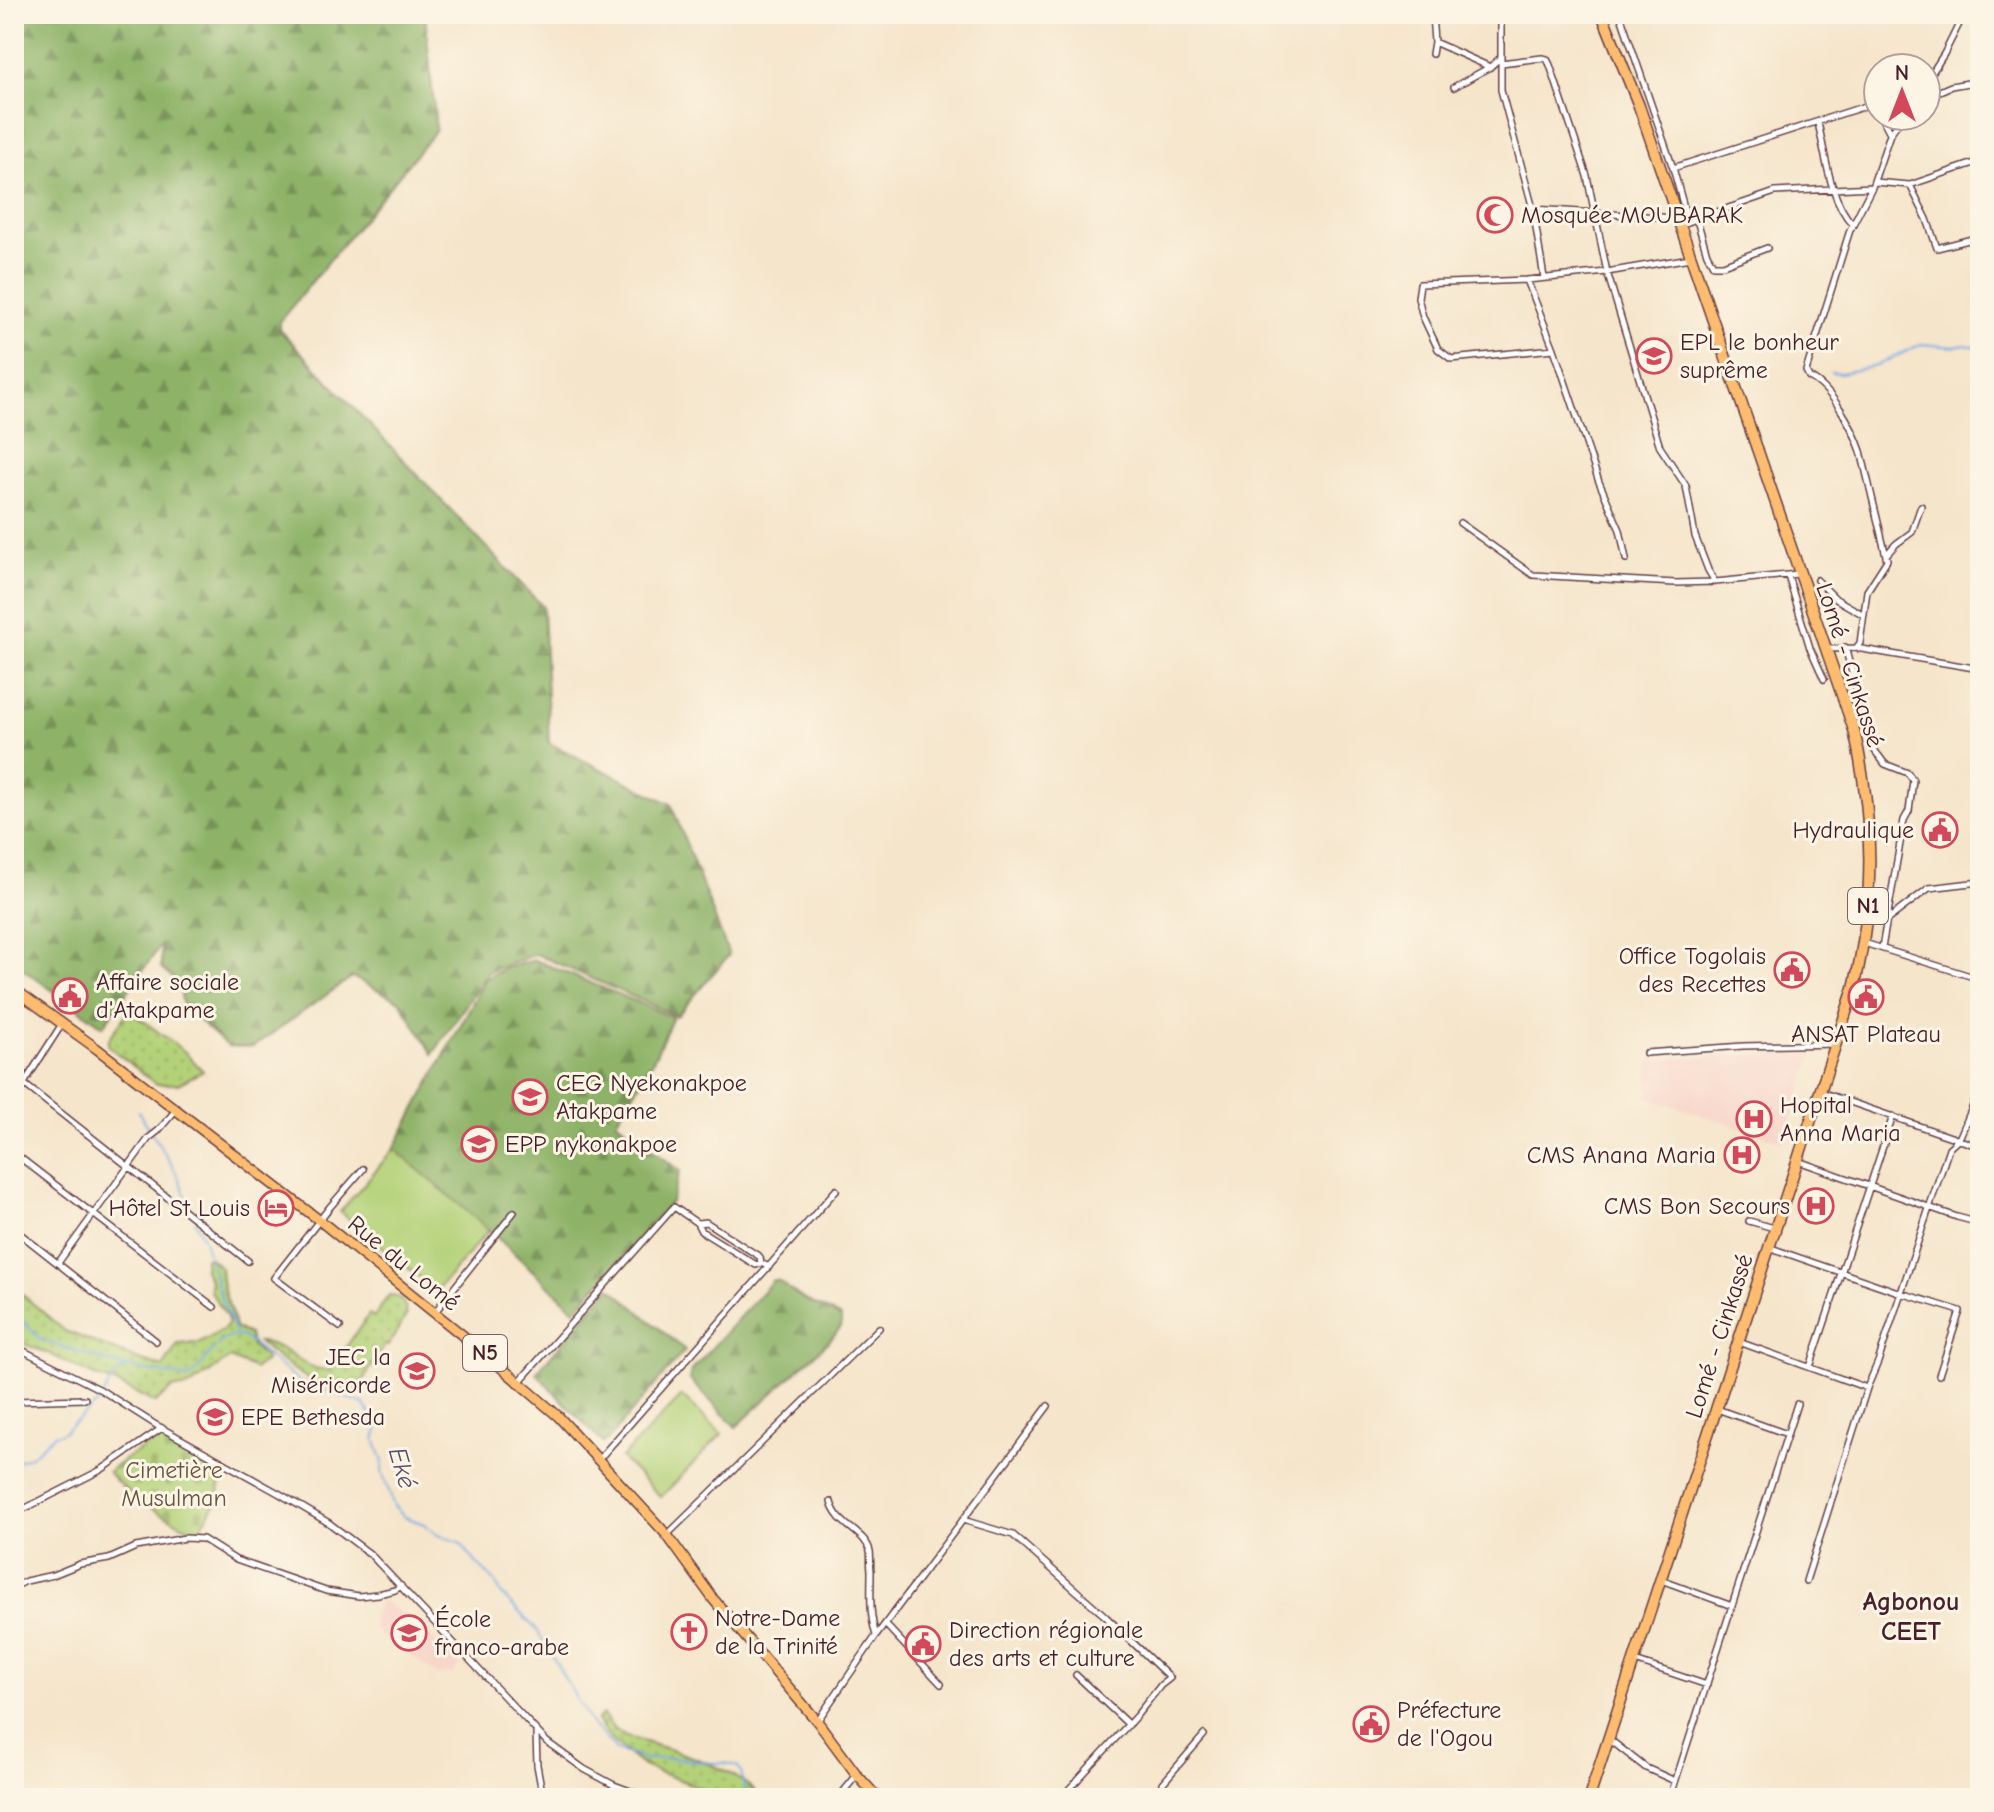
<svg xmlns="http://www.w3.org/2000/svg" width="1994" height="1812" font-family="'Comic Neue',sans-serif">
<style>
.built{fill:#f7d1c6}
.grass{fill:url(#grass-dots);stroke:#7e7852;stroke-width:2}
.forest{fill:url(#forest-firs);stroke:#6c694a;stroke-width:2}
.cemetery{fill:url(#cemetery-stones);stroke:#7e7852;stroke-width:2}
.garden{fill:#b3d178;stroke:#7e7852;stroke-width:2}
.lines{fill:none;stroke-linecap:round;stroke-linejoin:round}
.stream{stroke:#79aae4;stroke-width:2}
.street-casing{stroke:#643d43;stroke-width:8}
.primary-casing{stroke:#643d43;stroke-width:12}
.highway-casing{stroke:#643d43;stroke-width:13}
.street{stroke:#fff;stroke-width:5}
.primary{stroke:#fdbc70;stroke-width:9}
.highway{stroke:#fdbc70;stroke-width:10}
.labels{text-anchor:middle;dominant-baseline:central;stroke-width:6;stroke-linejoin:round;paint-order:stroke}
.shield{fill:#fcf5e5;stroke:#7f5f63;stroke-width:2}
.shield-label{font-size:22px;font-weight:bold;fill:#4a1f2b}
.poi-label{font-size:24px;fill:#4a1f2b;stroke:#fcf5e5;text-anchor:start}
.street-label{font-size:24px;fill:#4a1f2b;stroke:#fcf5e5}
.park-label{font-size:24px;fill:#6a5442;stroke:#fcf5e5}
.water-label{font-size:26px;font-style:italic;fill:#5a506c;stroke:#fcf5e5}
.neighbourhood-label{font-size:26px;font-weight:bold;fill:#4a1f2b;stroke:#fcf5e5}
</style>
<defs>
<pattern id="grass-dots" width="8" height="8" patternUnits="userSpaceOnUse" patternTransform="scale(2)"><rect width="8" height="8" fill="#b3d178"/><path d="M2 2h.1M6 6h.1" fill="none" stroke="#9bb368" stroke-width="1.8" stroke-linecap="round"/></pattern>
<pattern id="forest-firs" width="22" height="20" patternUnits="userSpaceOnUse" patternTransform="scale(2)"><rect width="22" height="20" fill="#8eb368"/><path d="M5 1l3.5 6h-7zM16 11l3.5 6h-7z" fill="#769156"/></pattern>
<pattern id="cemetery-stones" width="16" height="16" patternUnits="userSpaceOnUse" patternTransform="scale(2)"><rect width="16" height="16" fill="#b3d178"/><path d="M2 7V4a2 2 0 0 1 4 0v3zM10 15v-3a2 2 0 0 1 4 0v3z" fill="#9bb368"/></pattern>
</defs>
<rect width="100%" height="100%" fill="#fcf5e5"/>
<filter id="ink" filterUnits="userSpaceOnUse"><feTurbulence type="fractalNoise" baseFrequency=".0125" numOctaves="2"/><feDisplacementMap in="SourceGraphic" scale="16" xChannelSelector="R" yChannelSelector="G"/><feConvolveMatrix kernelMatrix="1 2 1 2 8 2 1 2 1" color-interpolation-filters="sRGB"/></filter>
<filter id="wash" filterUnits="userSpaceOnUse"><feTurbulence type="fractalNoise" baseFrequency=".006" numOctaves="4" result="noise"/><feDisplacementMap in="SourceGraphic" scale="32" xChannelSelector="R" yChannelSelector="G"/><feGaussianBlur stdDeviation="1.8" result="paint"/><feColorMatrix in="noise" values="0 0 0 0 0 0 0 0 0 0 0 0 0 0 0 0 0 1.4 0 .05"/><feComposite in="paint" operator="in"/></filter>
<g filter="url(#wash)">
<rect width="100%" height="100%" fill="#f5e5cb"/>
<path class="built" d="M 1812,1053 L 1813,1056 L 1784,1142 L 1647,1097 L 1649,1061 L 1652,1059 Z
M 381,1599 L 432,1638 L 460,1665 L 453,1674 L 437,1675 L 375,1630 L 372,1618 Z"/>
<path class="grass" d="M 129,1010 L 185,1052 L 203,1071 L 178,1084 L 156,1084 L 108,1046 L 108,1040 Z
M 209,1257 L 221,1268 C 221,1293 231,1305 235,1328 L 249,1334 L 251,1345 L 265,1357 L 265,1361 L 255,1369 L 230,1358 L 187,1388 L 173,1388 L 155,1403 L 120,1385 L 92,1375 L 50,1354 L 14,1340 L 14,1283 L 24,1296 L 65,1331 L 139,1360 L 163,1367 L 178,1344 L 200,1343 L 224,1329 L 228,1322 L 227,1317 L 210,1291 L 210,1280 L 204,1270 L 205,1258 Z
M 389,1295 C 401,1295 405,1304 407,1314 L 388,1346 L 385,1345 L 363,1380 L 349,1392 C 310,1387 288,1365 258,1342 C 285,1342 303,1372 330,1370 L 369,1314 L 374,1317 Z
M 603,1715 L 613,1728 L 624,1736 C 664,1748 735,1765 761,1798 L 720,1798 L 693,1785 L 643,1766 L 611,1740 L 597,1720 Z"/>
<path class="forest" d="M 14,14 L 425,14 L 436,130 L 279,322 L 279,329 L 543,607 L 549,743 L 671,804 L 729,955 L 677,1016 L 536,954 L 488,972 L 433,1054 L 400,1001 L 352,977 L 253,1047 L 229,1047 L 183,1007 L 179,983 L 161,968 L 161,945 L 103,1026 L 14,963 Z
M 535,960 L 673,1017 L 648,1071 L 616,1121 L 680,1171 L 671,1202 L 575,1310 L 489,1230 L 394,1149 L 486,978 L 505,968 Z
M 773,1280 L 777,1280 L 803,1299 L 841,1317 L 841,1327 L 827,1343 L 736,1427 L 689,1379 L 691,1371 Z
M 610,1287 L 685,1350 L 607,1441 L 603,1443 L 536,1373 Z"/>
<path class="cemetery" d="M 160,1438 L 220,1474 L 219,1499 L 197,1532 C 164,1516 132,1500 108,1472 L 128,1457 Z"/>
<path class="garden" d="M 394,1149 L 489,1230 L 436,1291 L 340,1212 Z
M 682,1396 L 722,1434 L 661,1497 L 621,1458 Z"/>
<g class="lines">
<path class="stream" d="M 1831,372 L 1841,373 L 1876,366 L 1921,344 L 1954,347 L 1965,345 L 1980,347
M 138,1111 L 170,1162 L 179,1178 L 193,1216
M 195,1221 L 204,1240 L 220,1295 L 235,1332
M 14,1312 L 41,1340 L 121,1366 L 189,1378 C 206,1367 218,1328 244,1337 L 300,1382 L 364,1404 L 379,1428 L 375,1439 L 383,1462 L 382,1471 L 394,1506 L 405,1517 L 424,1524 L 438,1535 L 459,1542 L 478,1565 L 496,1582 L 501,1594 L 537,1630 L 590,1722 L 616,1750 L 644,1759 L 676,1758 L 710,1763 L 724,1763 L 737,1766 C 744,1773 741,1776 743,1784 C 744,1789 747,1792 747,1798
M 14,1468 L 17,1461 L 31,1456 L 54,1435 L 62,1433 L 99,1402 L 114,1376 L 125,1368"/>
</g>
</g>
<g filter="url(#ink)">
<g class="lines">
<defs>
<path id="street" d="M 1501,14 L 1501,90 L 1533,209 L 1544,278
M 1620,14 L 1673,168 L 1688,222
M 1434,42 L 1490,67
M 1432,54 L 1434,42 L 1432,14
M 1501,63 L 1542,58 L 1547,59 L 1550,65 L 1587,176 L 1607,272 L 1660,447 L 1686,486 L 1695,536 L 1708,570 L 1715,582
M 1926,82 L 1944,54 L 1964,14
M 1454,87 L 1490,67 L 1500,58
M 1926,97 L 1951,86 L 1980,81
M 1881,116 L 1890,133
M 1818,123 C 1826,156 1829,199 1853,225
M 1673,168 L 1878,102
M 1874,182 L 1910,185 L 1980,161
M 1910,185 L 1927,219 L 1937,248 L 1980,237
M 1533,209 L 1675,218
M 1697,220 L 1707,254 L 1713,265 L 1723,265 L 1767,248
M 1688,222 L 1775,192 L 1872,187
M 1527,280 L 1554,349 L 1599,482 L 1620,530 L 1626,559
M 1554,349 L 1451,359 L 1438,349 L 1423,317 L 1418,298 L 1420,284 L 1527,280 L 1607,272 L 1690,258
M 1460,523 L 1533,575 L 1675,583 L 1715,582 L 1798,574
M 1886,555 L 1896,544 L 1912,532 L 1921,506
M 1788,576 L 1810,648 L 1824,679
M 1817,580 L 1836,599 L 1864,615
M 1845,647 L 1872,747 L 1885,764 L 1908,773 L 1913,780 L 1909,811 L 1904,820 L 1882,948
M 1856,648 L 1860,643 L 1867,591 L 1887,560 L 1861,451 C 1853,428 1832,388 1809,377 L 1806,371 L 1850,230 L 1872,187 L 1890,134 L 1903,116
M 1827,649 L 1856,648 L 1980,669
M 1887,920 L 1929,888 L 1980,882
M 1864,943 L 1980,979
M 1646,1053 L 1743,1046 L 1836,1044
M 24,1084 L 248,1261
M 1821,1092 L 1980,1147
M 14,1099 L 62,1024
M 14,1153 L 214,1307
M 1798,1161 L 1957,1217 L 1980,1223
M 1749,1221 L 1774,1228
M 698,1223 L 706,1222 L 760,1257 L 761,1263
M 14,1229 L 156,1341
M 1771,1248 L 1901,1293 L 1960,1311 L 1939,1375
M 58,1263 L 149,1138 L 158,1131 L 175,1111
M 435,1312 L 514,1212
M 340,1327 L 274,1278 L 329,1208 L 363,1169
M 1739,1342 L 1867,1388
M 14,1346 L 101,1390 L 156,1425 L 280,1494 L 329,1523 L 370,1554 L 547,1742 L 584,1769 L 614,1785 L 649,1798
M 1810,1367 L 1893,1116
M 519,1382 L 674,1207 L 697,1223 L 701,1231 L 756,1265 L 761,1263 L 769,1267
M 14,1401 L 85,1399
M 1717,1409 L 1787,1434
M 599,1459 L 836,1190
M 831,1502 C 837,1526 865,1531 870,1551 C 871,1557 870,1565 871,1571 C 871,1592 869,1614 876,1635
M 14,1514 L 101,1470 L 162,1428
M 963,1520 L 1013,1535 L 1104,1615 L 1170,1678 L 1161,1685 L 1137,1715 L 1061,1798
M 668,1534 L 879,1328
M 1661,1580 L 1732,1606
M 1806,1581 L 1867,1388 L 1878,1362 L 1949,1148 L 1959,1139 L 1980,1089
M 16,1586 L 26,1581 L 53,1575 L 80,1564 L 109,1559 L 136,1547 L 185,1538 L 203,1539 L 236,1560 L 326,1591 L 359,1596 L 378,1594 L 395,1590 L 401,1586
M 885,1624 L 941,1684
M 1635,1661 L 1707,1685
M 1076,1675 L 1129,1725
M 818,1720 L 876,1636 L 1048,1406
M 536,1732 L 537,1765 L 543,1798
M 1609,1739 L 1646,1768 L 1675,1781
M 1163,1783 L 1204,1735
M 608,1798 L 614,1785
M 838,1798 L 857,1775
M 1670,1798 L 1797,1404"/>
<path id="primary" d="M 14,989 L 96,1048 L 319,1220 L 482,1351 L 558,1416 L 667,1535 L 714,1600 L 817,1721 L 857,1775 L 878,1798"/>
<path id="highway" d="M 1589,1798 L 1854,988 C 1875,899 1874,819 1854,730 L 1639,106 L 1602,14"/>
</defs>
<use href="#street" class="street-casing"/>
<use href="#primary" class="primary-casing"/>
<use href="#highway" class="highway-casing"/>
<use href="#street" class="street"/>
<use href="#primary" class="primary"/>
<use href="#highway" class="highway"/>
</g>
</g>
<defs>
<symbol id="mosque-ring" viewBox="-11 -11 22 22"><circle r="9.5" fill="#fcf5e5" stroke="#d1495b" stroke-width="1.5"/><path d="M3.5-4.9A6 6 0 1 0 3.5 4.9A5 5 0 1 1 3.5-4.9Z" fill="#d1495b"/></symbol>
<symbol id="school-ring" viewBox="-11 -11 22 22"><circle r="9.5" fill="#fcf5e5" stroke="#d1495b" stroke-width="1.5"/><path d="M0-5L7-2L0 1L-7-2ZM-4 1L0 2.5L4 1V4Q0 6-4 4Z" fill="#d1495b"/></symbol>
<symbol id="civic-ring" viewBox="-11 -11 22 22"><circle r="9.5" fill="#fcf5e5" stroke="#d1495b" stroke-width="1.5"/><path d="M-.6-6.5H3V-4.5H.6V-3L4-1V1h2V6H-6V1h2V-1L-.6-3ZM-1.2 2.5V6h2.4V2.5Z" fill="#d1495b"/></symbol>
<symbol id="hospital-ring" viewBox="-11 -11 22 22"><circle r="9.5" fill="#fcf5e5" stroke="#d1495b" stroke-width="1.5"/><path d="M-5-5h3v3.5h4V-5h3V5h-3V1.5h-4V5h-3Z" fill="#d1495b"/></symbol>
<symbol id="hotel-ring" viewBox="-11 -11 22 22"><circle r="9.5" fill="#fcf5e5" stroke="#d1495b" stroke-width="1.5"/><path d="M-6-4.5h1.5V1H6V5H4.5V3h-9V5H-6ZM-4 0a1.8 1.8 0 1 1 3.6 0ZM.5 0V-2.5h3Q6-2.5 6 0Z" fill="#d1495b"/></symbol>
<symbol id="church-ring" viewBox="-11 -11 22 22"><circle r="9.5" fill="#fcf5e5" stroke="#d1495b" stroke-width="1.5"/><path d="M-1.2-6h2.4v3.5h3.3v2.4h-3.3V6h-2.4V-.1h-3.3v-2.4h3.3Z" fill="#d1495b"/></symbol>
</defs>
<g fill-rule="evenodd">
<use href="#mosque-ring" x="1475" y="195" width="40" height="40"/>
<use href="#school-ring" x="1634" y="336" width="40" height="40"/>
<use href="#civic-ring" x="1920" y="810" width="40" height="40"/>
<use href="#civic-ring" x="1772" y="950" width="40" height="40"/>
<use href="#civic-ring" x="50" y="976" width="40" height="40"/>
<use href="#civic-ring" x="1846" y="977" width="40" height="40"/>
<use href="#school-ring" x="510" y="1077" width="40" height="40"/>
<use href="#hospital-ring" x="1734" y="1099" width="40" height="40"/>
<use href="#school-ring" x="459" y="1124" width="40" height="40"/>
<use href="#hospital-ring" x="1722" y="1135" width="40" height="40"/>
<use href="#hospital-ring" x="1796" y="1186" width="40" height="40"/>
<use href="#hotel-ring" x="256" y="1188" width="40" height="40"/>
<use href="#school-ring" x="397" y="1351" width="40" height="40"/>
<use href="#school-ring" x="195" y="1397" width="40" height="40"/>
<use href="#church-ring" x="669" y="1612" width="40" height="40"/>
<use href="#school-ring" x="389" y="1613" width="40" height="40"/>
<use href="#civic-ring" x="903" y="1624" width="40" height="40"/>
<use href="#civic-ring" x="1351" y="1704" width="40" height="40"/>
</g>
<g class="labels">
<g class="shield">
<rect x="1848" y="888" width="40" height="36" rx="6"/>
<rect x="463" y="1335" width="44" height="36" rx="6"/>
</g>
<g class="shield-label">
<text x="1868" y="906">N1</text>
<text x="485" y="1353">N5</text>
</g>
<g class="poi-label">
<text x="1521" y="215">Mosquée MOUBARAK</text>
<text x="1680" y="342">EPL le bonheur<tspan x="1680" dy="28">suprême</tspan></text>
<text x="1914" y="830" text-anchor="end">Hydraulique</text>
<text x="1766" y="956" text-anchor="end">Office Togolais<tspan x="1766" dy="28">des Recettes</tspan></text>
<text x="96" y="982">Affaire sociale<tspan x="96" dy="28">d'Atakpame</tspan></text>
<text x="1866" y="1034" text-anchor="middle">ANSAT Plateau</text>
<text x="556" y="1083">CEG Nyekonakpoe<tspan x="556" dy="28">Atakpame</tspan></text>
<text x="1780" y="1105">Hopital<tspan x="1780" dy="28">Anna Maria</tspan></text>
<text x="505" y="1144">EPP nykonakpoe</text>
<text x="1716" y="1155" text-anchor="end">CMS Anana Maria</text>
<text x="1790" y="1206" text-anchor="end">CMS Bon Secours</text>
<text x="250" y="1208" text-anchor="end">Hôtel St Louis</text>
<text x="391" y="1357" text-anchor="end">JEC la<tspan x="391" dy="28">Miséricorde</tspan></text>
<text x="241" y="1417">EPE Bethesda</text>
<text x="715" y="1618">Notre-Dame<tspan x="715" dy="28">de la Trinité</tspan></text>
<text x="435" y="1619">École<tspan x="435" dy="28">franco-arabe</tspan></text>
<text x="949" y="1630">Direction régionale<tspan x="949" dy="28">des arts et culture</tspan></text>
<text x="1397" y="1710">Préfecture<tspan x="1397" dy="28">de l'Ogou</tspan></text>
</g>
<g class="street-label">
<text transform="translate(1850 665) rotate(72)">Lomé - Cinkassé</text>
<text transform="translate(404 1263) rotate(39)">Rue du Lomé</text>
<text transform="translate(1719 1336) rotate(-72)">Lomé - Cinkassé</text>
</g>
<g class="park-label">
<text x="174" y="1470">Cimetière<tspan x="174" dy="28">Musulman</tspan></text>
</g>
<g class="water-label">
<text transform="translate(402 1468) rotate(74)">Eké</text>
</g>
<g class="neighbourhood-label">
<text x="1911" y="1602">Agbonou<tspan x="1911" dy="30">CEET</tspan></text>
</g>
</g>
<rect width="1994" height="1812" fill="none" stroke="#fcf5e5" stroke-width="48"/>
<g transform="translate(1902 92)"><circle r="38" fill="#fcf5e5" stroke="#b59f9b" stroke-width="2"/>
<path d="M0-6L14 30L0 20L-14 30Z" fill="#d1495b"/>
<text y="-12" font-size="22" font-weight="bold" text-anchor="middle" fill="#4a1f2b">N</text>
</g>
</svg>
